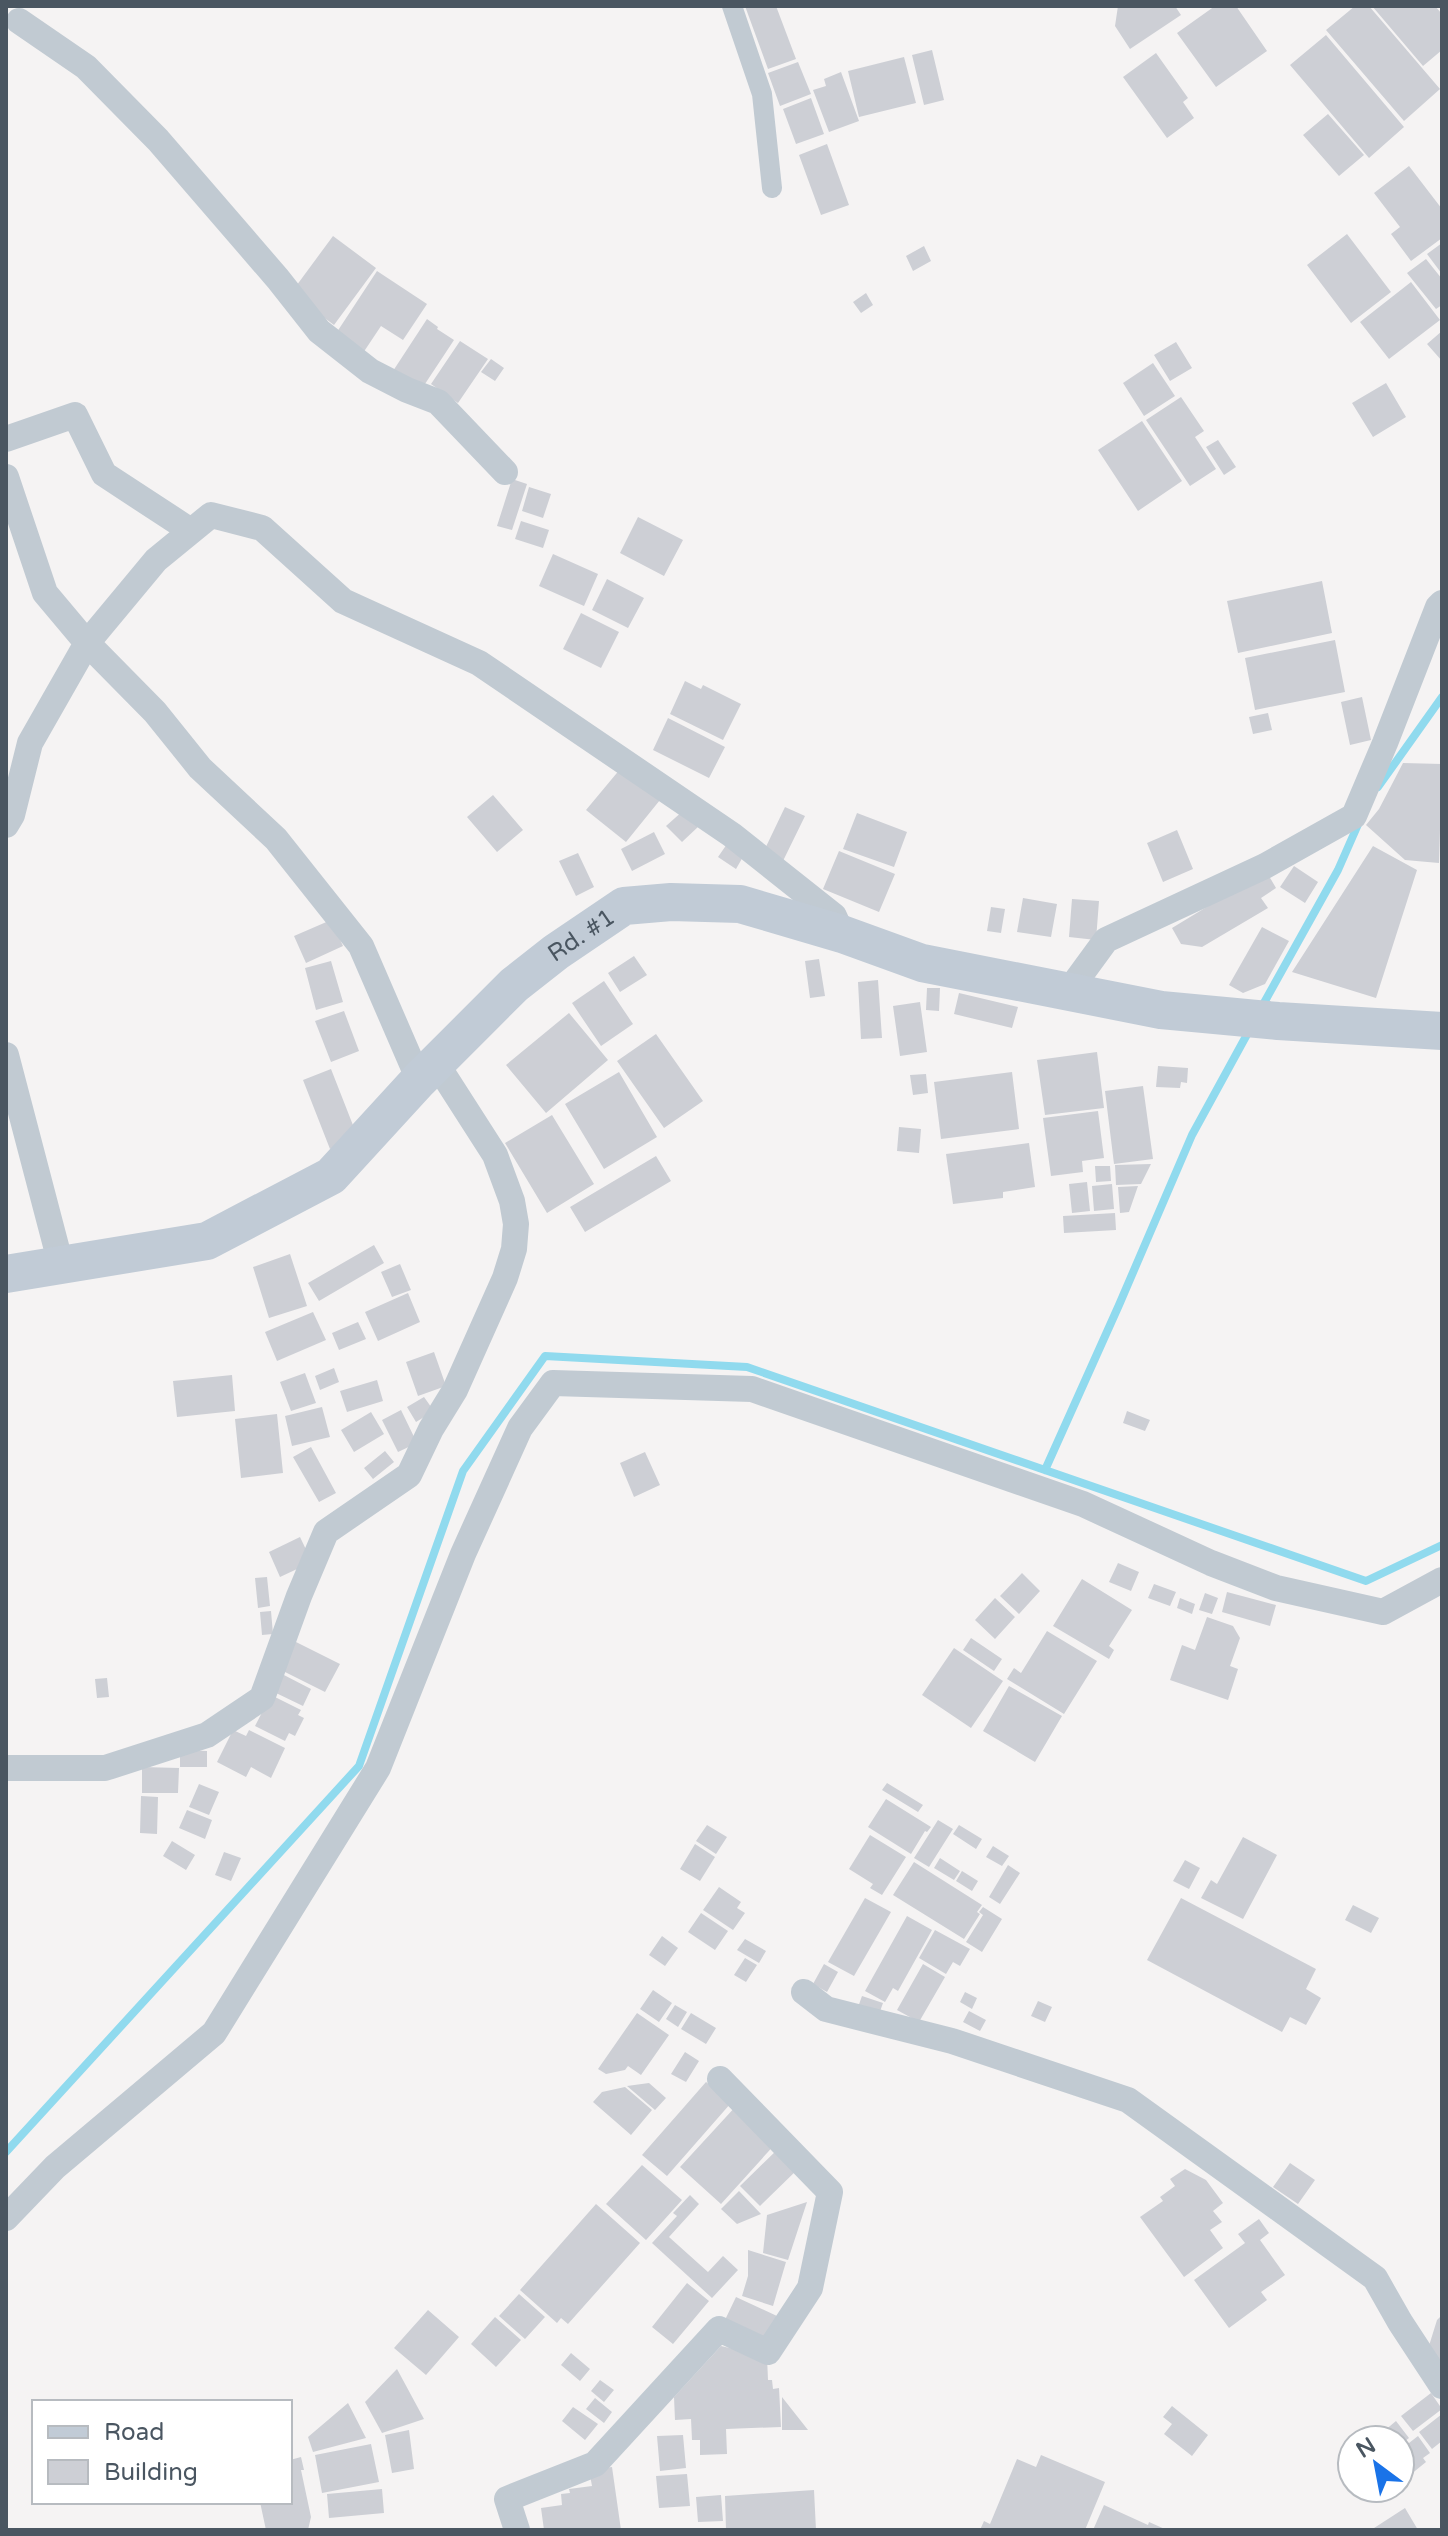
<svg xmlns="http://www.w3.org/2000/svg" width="1448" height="2536" font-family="'Varela Round',sans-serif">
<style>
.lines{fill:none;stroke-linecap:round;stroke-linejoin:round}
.stream{stroke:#90daee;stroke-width:8}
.building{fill:#cdcfd5}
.pedestrian{stroke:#c1cad2;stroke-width:20}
.minor{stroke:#c1cad2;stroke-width:26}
.secondary{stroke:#c1cbd6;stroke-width:38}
.labels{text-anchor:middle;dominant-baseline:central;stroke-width:6;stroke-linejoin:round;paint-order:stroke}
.street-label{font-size:24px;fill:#4a5661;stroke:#fff}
</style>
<rect width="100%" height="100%" fill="#f5f3f3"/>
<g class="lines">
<path class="stream" d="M 1378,787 L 1442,697
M 1260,1010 L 1338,870 L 1360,820
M 1045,1470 L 1119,1305 L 1192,1135 L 1250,1029
M 6,2152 L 359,1766 L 463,1471 L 545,1356 L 747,1367 L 1366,1581 L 1442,1545"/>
</g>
<path class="building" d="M 745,6 L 776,6 L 796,59 L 768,69 Z
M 1118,6 L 1175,6 L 1181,15 L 1130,49 L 1115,26 Z
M 1215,6 L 1236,6 L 1267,51 L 1216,87 L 1177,33 Z
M 1355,6 L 1369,6 L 1440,89 L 1404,121 L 1326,30 Z
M 1372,6 L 1435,6 L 1442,14 L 1442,50 L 1423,66 Z
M 1326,35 L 1404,127 L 1369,158 L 1290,65 Z
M 932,50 L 944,100 L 924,105 L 912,55 Z
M 1156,53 L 1188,98 L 1183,102 L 1194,118 L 1167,138 L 1123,77 Z
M 904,57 L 916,103 L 859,117 L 848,71 Z
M 798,62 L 811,94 L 780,106 L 768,73 Z
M 841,72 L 859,121 L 829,132 L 813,90 L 826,86 L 824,79 Z
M 811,98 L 824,134 L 796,144 L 783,109 Z
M 1328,114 L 1364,155 L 1339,176 L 1303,135 Z
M 827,144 L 849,205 L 821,215 L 799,155 Z
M 1409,166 L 1442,209 L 1442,238 L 1411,261 L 1391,234 L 1400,227 L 1374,193 Z
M 1347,234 L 1391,292 L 1351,323 L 1307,265 Z
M 333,236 L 376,268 L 334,325 L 291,293 Z
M 1442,243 L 1442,274 L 1427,254 Z
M 924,246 L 931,261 L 913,271 L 906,256 Z
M 1426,259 L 1442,279 L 1442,305 L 1436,309 L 1407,273 Z
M 377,271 L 427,304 L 403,340 L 381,326 L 361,356 L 333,338 Z
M 1411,282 L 1440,320 L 1389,359 L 1360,322 Z
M 866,293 L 873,305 L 861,313 L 853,302 Z
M 427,319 L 438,327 L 437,329 L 454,340 L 421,390 L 393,371 Z
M 1442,331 L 1442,361 L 1427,344 Z
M 460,341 L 488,359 L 458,403 L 431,384 Z
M 1176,342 L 1192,368 L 1170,381 L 1154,355 Z
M 491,359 L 504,368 L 495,381 L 481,372 Z
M 1153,363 L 1175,396 L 1144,416 L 1123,383 Z
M 1386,383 L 1406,417 L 1373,437 L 1352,403 Z
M 1181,397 L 1204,431 L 1195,437 L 1216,469 L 1190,486 L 1146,420 Z
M 1142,421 L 1182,481 L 1138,511 L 1098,450 Z
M 1218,440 L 1236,467 L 1224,475 L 1206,447 Z
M 512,479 L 527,484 L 512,530 L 497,526 Z
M 529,487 L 551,494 L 543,518 L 522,511 Z
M 638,517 L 683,540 L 664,576 L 620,553 Z
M 521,521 L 549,530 L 543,548 L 515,539 Z
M 553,554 L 598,574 L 584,606 L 539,586 Z
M 607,579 L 644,598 L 628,628 L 592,610 Z
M 1322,581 L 1332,633 L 1238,653 L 1227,601 Z
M 581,613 L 619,632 L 601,668 L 563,649 Z
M 1335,640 L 1345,692 L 1255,710 L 1245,658 Z
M 685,681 L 701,689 L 703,685 L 741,704 L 723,740 L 670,714 Z
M 1362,697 L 1371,740 L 1350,745 L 1341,702 Z
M 1268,713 L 1272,730 L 1253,734 L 1249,717 Z
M 668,718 L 725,747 L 709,778 L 653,750 Z
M 1403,763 L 1442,764 L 1439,863 L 1405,860 L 1366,825 L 1379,809 Z
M 621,768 L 660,800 L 626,842 L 586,810 Z
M 493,795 L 523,830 L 497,852 L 467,817 Z
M 785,807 L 805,816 L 782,863 L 763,853 Z
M 684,810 L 699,826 L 682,842 L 666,826 Z
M 857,813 L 907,832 L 894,867 L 843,849 Z
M 1177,830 L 1193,869 L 1163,882 L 1147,843 Z
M 654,832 L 665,854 L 632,871 L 621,849 Z
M 727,844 L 744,855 L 736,869 L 718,857 Z
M 1373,846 L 1417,870 L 1376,998 L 1292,972 Z
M 839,851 L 895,874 L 879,912 L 823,889 Z
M 578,853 L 594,887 L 576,896 L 559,861 Z
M 1294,866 L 1318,882 L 1305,903 L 1280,887 Z
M 1266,871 L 1276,888 L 1261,898 L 1268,908 L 1202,947 L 1181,944 L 1172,928 Z
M 1023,898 L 1057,904 L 1051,937 L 1017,932 Z
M 1072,899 L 1099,901 L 1096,940 L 1069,937 Z
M 991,907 L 1005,909 L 1001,933 L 987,931 Z
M 331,920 L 343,946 L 306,963 L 294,936 Z
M 1262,927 L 1289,941 L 1265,984 L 1243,993 L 1229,985 Z
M 634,956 L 647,975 L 620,992 L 608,973 Z
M 819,959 L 825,996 L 810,998 L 805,961 Z
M 331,961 L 343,1002 L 316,1010 L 305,968 Z
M 878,980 L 882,1038 L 861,1039 L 858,982 Z
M 604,981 L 633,1024 L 601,1046 L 572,1003 Z
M 927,988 L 940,988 L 939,1011 L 926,1010 Z
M 959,993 L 1018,1007 L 1012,1028 L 954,1014 Z
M 920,1002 L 927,1052 L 900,1056 L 893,1006 Z
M 344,1011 L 359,1051 L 331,1062 L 315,1021 Z
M 569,1013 L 608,1060 L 546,1113 L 506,1065 Z
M 656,1034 L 703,1101 L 664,1128 L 617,1061 Z
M 1097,1052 L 1104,1108 L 1045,1115 L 1037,1060 Z
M 1158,1066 L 1188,1068 L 1187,1083 L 1181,1082 L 1180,1088 L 1156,1087 Z
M 331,1069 L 358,1138 L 330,1149 L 303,1080 Z
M 619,1072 L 657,1137 L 604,1169 L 565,1104 Z
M 1012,1072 L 1019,1129 L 941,1139 L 934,1082 Z
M 926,1074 L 928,1093 L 913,1095 L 910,1075 Z
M 1143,1086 L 1153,1159 L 1114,1164 L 1105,1091 Z
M 1098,1111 L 1104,1158 L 1082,1161 L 1083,1172 L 1051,1176 L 1043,1118 Z
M 552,1115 L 594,1184 L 547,1213 L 505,1143 Z
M 899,1127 L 921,1129 L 919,1153 L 897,1151 Z
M 1029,1143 L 1035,1187 L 1003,1192 L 1003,1198 L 953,1204 L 946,1154 Z
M 656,1156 L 671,1181 L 585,1232 L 570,1207 Z
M 1151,1164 L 1141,1184 L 1116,1185 L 1115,1165 Z
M 1095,1166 L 1110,1166 L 1111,1181 L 1096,1182 Z
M 1087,1182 L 1090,1211 L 1072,1213 L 1069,1184 Z
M 1112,1184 L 1114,1209 L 1094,1211 L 1092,1186 Z
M 1138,1186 L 1129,1212 L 1120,1213 L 1118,1187 Z
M 1115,1213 L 1116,1230 L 1064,1233 L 1063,1216 Z
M 374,1245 L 384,1263 L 319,1301 L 308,1283 Z
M 290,1254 L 307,1306 L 269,1318 L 253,1267 Z
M 400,1264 L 411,1290 L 392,1297 L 381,1272 Z
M 408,1293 L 420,1322 L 378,1341 L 365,1312 Z
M 313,1312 L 326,1340 L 277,1361 L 265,1332 Z
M 358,1322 L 366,1339 L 339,1350 L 332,1333 Z
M 434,1352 L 446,1386 L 418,1396 L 406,1362 Z
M 334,1368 L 339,1382 L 320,1390 L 315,1376 Z
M 305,1373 L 316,1403 L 291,1411 L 280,1382 Z
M 232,1375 L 235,1411 L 177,1417 L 173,1381 Z
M 377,1380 L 383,1401 L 347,1412 L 340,1391 Z
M 424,1397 L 434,1411 L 416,1422 L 407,1407 Z
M 322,1407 L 330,1437 L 292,1446 L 285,1416 Z
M 401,1410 L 417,1443 L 398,1452 L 382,1420 Z
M 1127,1411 L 1150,1420 L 1145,1431 L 1123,1423 Z
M 371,1412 L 384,1434 L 354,1452 L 341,1430 Z
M 277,1414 L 283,1473 L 241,1478 L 235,1419 Z
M 311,1447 L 336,1493 L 319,1502 L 293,1457 Z
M 385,1451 L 394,1462 L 373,1479 L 364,1468 Z
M 645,1452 L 660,1485 L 634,1497 L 620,1463 Z
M 300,1537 L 312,1562 L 280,1577 L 269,1552 Z
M 1118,1563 L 1139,1572 L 1131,1591 L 1109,1582 Z
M 1022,1573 L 1040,1591 L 1019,1614 L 1000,1596 Z
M 267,1577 L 270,1606 L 258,1608 L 255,1578 Z
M 1082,1579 L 1132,1610 L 1109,1646 L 1114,1650 L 1109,1659 L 1053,1626 Z
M 1154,1584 L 1176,1592 L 1170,1606 L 1148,1598 Z
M 1227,1592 L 1276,1605 L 1270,1626 L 1222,1612 Z
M 1205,1593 L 1218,1598 L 1212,1614 L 1199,1610 Z
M 995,1598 L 1015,1617 L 995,1639 L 975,1620 Z
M 1180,1598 L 1195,1604 L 1192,1614 L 1177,1608 Z
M 271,1611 L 273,1634 L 262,1635 L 260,1612 Z
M 1207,1617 L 1233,1626 L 1240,1638 L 1230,1666 L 1238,1669 L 1228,1700 L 1170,1680 L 1182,1645 L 1195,1650 Z
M 1047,1631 L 1097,1661 L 1064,1714 L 1007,1679 L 1014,1668 L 1021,1673 Z
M 971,1638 L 1002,1659 L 994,1671 L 963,1650 Z
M 294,1641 L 340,1664 L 325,1692 L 279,1669 Z
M 954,1648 L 1003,1681 L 971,1728 L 922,1695 Z
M 282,1674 L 311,1689 L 303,1706 L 274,1692 Z
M 107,1678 L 109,1697 L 97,1698 L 95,1679 Z
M 1009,1686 L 1062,1716 L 1035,1762 L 983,1731 Z
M 271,1695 L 301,1710 L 298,1715 L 304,1718 L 295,1736 L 289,1733 L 285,1741 L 255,1726 Z
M 233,1730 L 246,1736 L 249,1730 L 285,1748 L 271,1778 L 251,1767 L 246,1777 L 217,1762 Z
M 180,1750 L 207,1751 L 207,1767 L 180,1767 Z
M 142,1767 L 179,1768 L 178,1793 L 142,1793 Z
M 887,1783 L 923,1805 L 918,1812 L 882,1790 Z
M 199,1784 L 219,1792 L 209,1815 L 189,1807 Z
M 141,1796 L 158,1797 L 157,1834 L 140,1833 Z
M 886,1799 L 931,1827 L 927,1832 L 925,1831 L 911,1854 L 868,1827 Z
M 187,1810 L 212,1820 L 205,1839 L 179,1828 Z
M 938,1820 L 953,1829 L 929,1867 L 914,1858 Z
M 707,1825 L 727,1837 L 716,1854 L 696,1841 Z
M 959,1825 L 982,1839 L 976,1849 L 953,1834 Z
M 870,1835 L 906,1857 L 882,1895 L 870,1888 L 873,1884 L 849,1869 Z
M 1243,1837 L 1277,1855 L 1243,1919 L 1201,1898 L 1211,1880 L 1217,1884 Z
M 172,1841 L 195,1855 L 186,1870 L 163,1856 Z
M 695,1844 L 715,1857 L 700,1881 L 680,1869 Z
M 993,1846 L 1009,1856 L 1002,1866 L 986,1857 Z
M 224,1852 L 241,1858 L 231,1881 L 215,1875 Z
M 940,1858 L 960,1871 L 954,1880 L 934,1868 Z
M 1185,1860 L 1200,1868 L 1189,1889 L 1173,1881 Z
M 914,1862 L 982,1905 L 977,1912 L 980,1914 L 964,1939 L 893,1895 Z
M 1008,1865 L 1020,1873 L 1000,1904 L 989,1897 Z
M 962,1871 L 978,1881 L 972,1891 L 956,1881 Z
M 719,1887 L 741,1902 L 737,1908 L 745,1913 L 733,1930 L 703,1910 Z
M 865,1898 L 891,1912 L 854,1976 L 828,1962 Z
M 1181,1898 L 1316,1969 L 1306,1989 L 1321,1998 L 1306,2025 L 1290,2017 L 1282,2032 L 1147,1960 Z
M 1353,1905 L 1379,1918 L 1371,1933 L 1345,1920 Z
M 983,1907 L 1002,1919 L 982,1952 L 966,1942 L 983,1915 L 979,1912 Z
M 701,1913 L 728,1931 L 715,1950 L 688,1932 Z
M 907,1916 L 932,1930 L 898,1991 L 893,1988 L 885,2002 L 865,1991 Z
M 935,1930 L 970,1949 L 960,1966 L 953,1962 L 946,1974 L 919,1958 Z
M 662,1936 L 678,1948 L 665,1966 L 649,1955 Z
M 745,1939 L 766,1951 L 759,1963 L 737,1950 Z
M 745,1958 L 757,1965 L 746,1982 L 734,1975 Z
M 824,1964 L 838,1972 L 827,1992 L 813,1984 Z
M 923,1964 L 945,1977 L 919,2022 L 897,2010 Z
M 653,1990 L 672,2003 L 659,2022 L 640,2009 Z
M 965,1992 L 977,1998 L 972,2009 L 960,2002 Z
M 862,1996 L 883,2003 L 878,2017 L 857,2010 Z
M 1038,2001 L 1052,2007 L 1045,2022 L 1031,2016 Z
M 675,2005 L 687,2012 L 678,2027 L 666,2019 Z
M 969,2011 L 986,2020 L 980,2031 L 963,2022 Z
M 637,2013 L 669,2035 L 641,2075 L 628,2066 L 625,2070 L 606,2074 L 598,2069 Z
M 691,2013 L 716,2028 L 706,2044 L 681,2029 Z
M 685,2052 L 699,2061 L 686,2082 L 671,2074 Z
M 706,2082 L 731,2103 L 667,2176 L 642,2155 Z
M 649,2083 L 666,2098 L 655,2110 L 627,2086 Z
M 625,2087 L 652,2110 L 631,2135 L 593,2102 L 602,2092 Z
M 737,2105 L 777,2142 L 721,2204 L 680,2167 Z
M 780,2147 L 800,2167 L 760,2206 L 740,2186 Z
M 1290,2163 L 1315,2180 L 1298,2204 L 1273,2187 Z
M 642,2165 L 682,2200 L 646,2240 L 606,2204 Z
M 1185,2169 L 1206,2180 L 1223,2203 L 1213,2211 L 1222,2222 L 1210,2230 L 1223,2248 L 1184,2277 L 1140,2217 L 1163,2201 L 1160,2197 L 1175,2186 L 1170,2179 Z
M 739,2191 L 761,2214 L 737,2224 L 721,2209 Z
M 690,2195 L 699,2204 L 669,2237 L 708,2272 L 723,2256 L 738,2270 L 712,2298 L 652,2243 L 677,2216 L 673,2213 Z
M 807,2202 L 788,2260 L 763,2253 L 767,2215 Z
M 596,2204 L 640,2243 L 568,2324 L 561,2318 L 557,2323 L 520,2290 Z
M 1259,2219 L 1269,2233 L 1260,2240 L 1285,2275 L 1261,2292 L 1267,2300 L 1229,2328 L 1194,2280 L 1245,2243 L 1238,2234 Z
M 748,2250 L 786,2262 L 773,2306 L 742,2296 L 748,2276 Z
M 687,2283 L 709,2301 L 673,2344 L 652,2327 Z
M 519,2294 L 545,2317 L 525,2339 L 499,2316 Z
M 736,2297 L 777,2316 L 765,2341 L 724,2322 Z
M 428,2310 L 459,2337 L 426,2375 L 394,2348 Z
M 1442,2315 L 1442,2369 L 1428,2349 L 1437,2320 Z
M 495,2317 L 521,2340 L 496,2367 L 471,2344 Z
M 721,2346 L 767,2357 L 768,2380 L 772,2380 L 773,2389 L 779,2388 L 781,2427 L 726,2429 L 727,2454 L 700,2455 L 700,2440 L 692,2440 L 691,2419 L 675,2420 L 674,2397 Z
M 571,2353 L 590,2369 L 580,2381 L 561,2365 Z
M 397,2369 L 424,2419 L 382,2433 L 365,2402 Z
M 600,2380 L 614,2390 L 604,2402 L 591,2391 Z
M 1431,2393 L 1442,2409 L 1413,2431 L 1401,2416 Z
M 782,2397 L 808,2430 L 782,2430 Z
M 595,2398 L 612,2412 L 604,2423 L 586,2409 Z
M 348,2403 L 366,2438 L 313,2452 L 308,2437 Z
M 1172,2406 L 1208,2435 L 1192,2456 L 1164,2434 L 1172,2424 L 1163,2417 Z
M 573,2407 L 598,2424 L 585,2440 L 562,2421 Z
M 1442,2414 L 1442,2441 L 1432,2449 L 1419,2432 Z
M 1396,2421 L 1409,2438 L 1400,2445 L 1400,2440 L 1381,2440 L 1378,2436 Z
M 409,2430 L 414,2469 L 392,2473 L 385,2435 Z
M 683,2435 L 686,2468 L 660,2471 L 657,2436 Z
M 1418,2436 L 1430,2453 L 1423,2458 L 1426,2462 L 1410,2475 L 1400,2462 L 1400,2450 Z
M 371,2444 L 379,2482 L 322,2493 L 315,2455 Z
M 1041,2455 L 1105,2482 L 1085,2530 L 980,2530 L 984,2521 L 990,2524 L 1017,2459 L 1036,2467 Z
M 301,2457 L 304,2470 L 301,2470 L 311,2517 L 308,2530 L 266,2530 L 260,2502 L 290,2502 L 290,2460 Z
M 612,2467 L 621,2530 L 544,2530 L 541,2508 L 562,2505 L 561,2494 L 570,2493 L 569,2489 L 592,2486 L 589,2470 Z
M 687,2474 L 690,2506 L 659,2508 L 656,2476 Z
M 382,2489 L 384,2513 L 329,2518 L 327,2494 Z
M 814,2490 L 816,2530 L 726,2530 L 725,2496 Z
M 721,2495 L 723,2521 L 698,2522 L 696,2497 Z
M 1104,2505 L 1148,2525 L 1149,2522 L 1167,2530 L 1093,2530 Z
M 1405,2508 L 1418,2530 L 1371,2530 Z"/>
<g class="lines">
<path class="pedestrian" d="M 732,6 L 762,94 L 772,188"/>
<path class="minor" d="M 19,21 L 86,67 L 158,140 L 278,279 L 319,331 L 370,371 L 407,390 L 438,402 L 505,472
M 6,439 L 75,415 L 104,474 L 191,531
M 6,477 L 45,593 L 87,643 L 30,743 L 12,815 L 6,825
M 1068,992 L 1106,940 L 1265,866 L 1354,816 L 1385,743 L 1438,607 L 1442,603
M 6,1055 L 61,1265
M 419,1080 L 361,946 L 276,839 L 200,768 L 155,712 L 87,643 L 156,560 L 211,515 L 262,528 L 343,601 L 479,663 L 732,835 L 834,916 L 842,934
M 6,1768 L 105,1768 L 207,1735 L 262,1698 L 299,1596 L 326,1532 L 409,1475 L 431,1429 L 455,1390 L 505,1278 L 514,1249 L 516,1224 L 512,1201 L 495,1155 L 436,1063
M 804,1992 L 826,2009 L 952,2041 L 1128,2100 L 1375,2278 L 1400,2322 L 1442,2386
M 6,2218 L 55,2167 L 214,2033 L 378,1768 L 463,1554 L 520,1428 L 553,1383 L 752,1389 L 1083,1504 L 1211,1563 L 1276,1588 L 1383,1612 L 1442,1580
M 517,2530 L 507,2499 L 595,2464 L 719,2329 L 768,2352 L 810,2288 L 830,2192 L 720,2079"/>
<path class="secondary" id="s1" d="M 6,1274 L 207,1241 L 331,1176 L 419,1080 L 514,985 L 556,952 L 624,906 L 671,902 L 740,904 L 842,934 L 922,963 L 1161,1010 L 1278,1021 L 1442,1031"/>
</g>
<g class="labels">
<g class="street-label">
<text stroke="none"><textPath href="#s1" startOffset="692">Rd. #1</textPath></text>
</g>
</g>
<rect width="1448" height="2536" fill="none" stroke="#4a5661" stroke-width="16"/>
<rect x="32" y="2400" width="260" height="104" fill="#ffffff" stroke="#b7bbc0" stroke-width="2"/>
<rect x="48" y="2426" width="40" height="12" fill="#c1cbd6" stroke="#b7bbc0" stroke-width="2"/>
<text x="104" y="2440" font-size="24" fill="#4a5661">Road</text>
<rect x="48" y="2460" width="40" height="24" fill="#cdcfd5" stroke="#b7bbc0" stroke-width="2"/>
<text x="104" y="2480" font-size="24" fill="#4a5661">Building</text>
<g transform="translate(1376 2464) rotate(328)"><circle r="38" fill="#ffffff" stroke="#b7bbc0" stroke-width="2"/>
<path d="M0-6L14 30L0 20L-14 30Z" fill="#1a73e8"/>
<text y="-12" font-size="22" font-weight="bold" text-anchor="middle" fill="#4a5661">N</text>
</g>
</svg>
